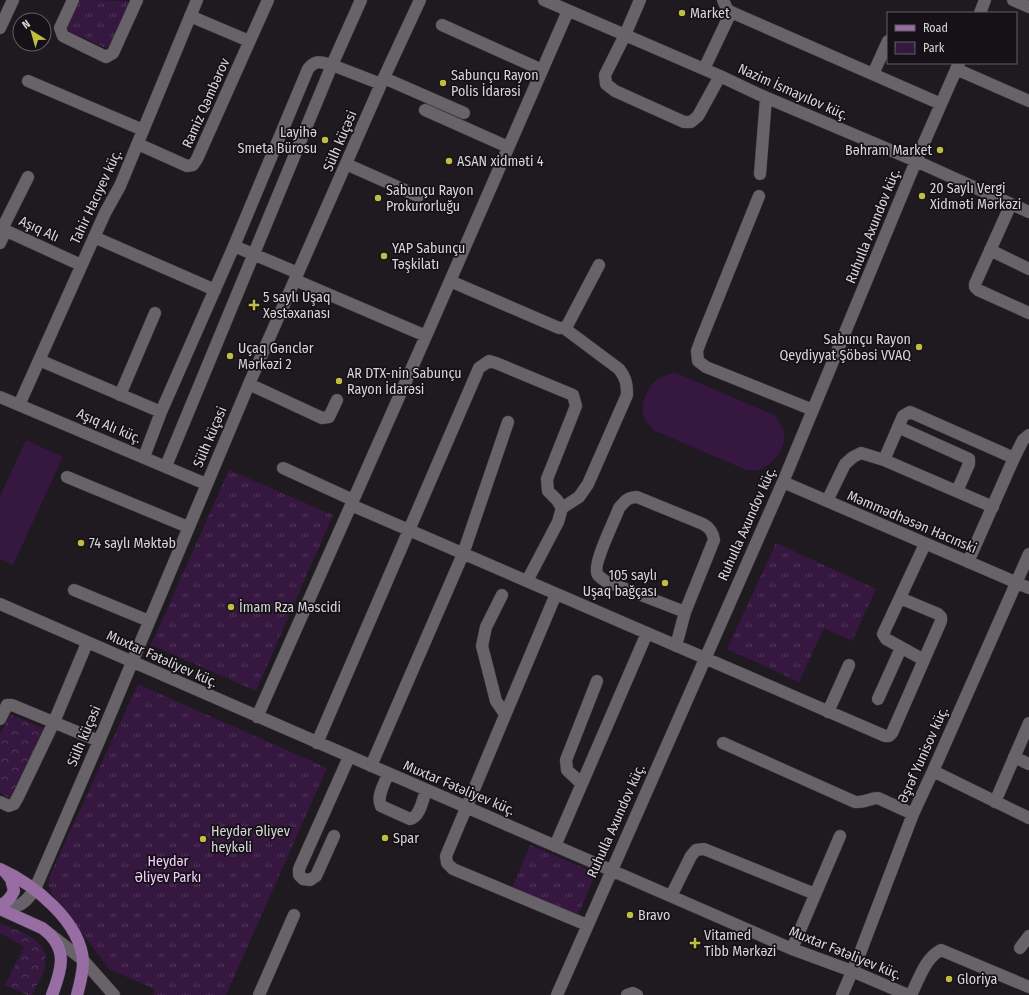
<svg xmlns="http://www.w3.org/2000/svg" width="1029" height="995" font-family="'Fira Sans Condensed',sans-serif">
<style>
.grass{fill:#36173f}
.forest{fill:url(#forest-crowns)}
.park{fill:url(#park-tufts)}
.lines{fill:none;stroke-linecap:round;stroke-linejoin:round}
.minor-casing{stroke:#3a373b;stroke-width:13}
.major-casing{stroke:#3a373b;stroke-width:13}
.minor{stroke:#686269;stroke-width:12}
.major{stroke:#976da4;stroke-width:12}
.poi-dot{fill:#c1bd40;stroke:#151116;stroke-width:1.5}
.labels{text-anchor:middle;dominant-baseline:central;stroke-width:3.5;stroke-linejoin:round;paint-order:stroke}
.poi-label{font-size:14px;fill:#d8d5da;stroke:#151116;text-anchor:start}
.street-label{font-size:14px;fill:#d8d5da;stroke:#151116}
.park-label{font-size:14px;fill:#f2cffe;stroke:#151116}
</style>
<defs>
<pattern id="forest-crowns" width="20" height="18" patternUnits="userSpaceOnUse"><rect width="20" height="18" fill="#36173f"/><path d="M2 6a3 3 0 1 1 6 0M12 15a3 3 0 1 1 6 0" fill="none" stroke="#52385a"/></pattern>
<pattern id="park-tufts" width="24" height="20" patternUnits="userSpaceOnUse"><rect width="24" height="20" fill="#36173f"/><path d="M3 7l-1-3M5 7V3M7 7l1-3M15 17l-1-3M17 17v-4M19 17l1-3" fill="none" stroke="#52385a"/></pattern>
</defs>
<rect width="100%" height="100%" fill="#1e1a1f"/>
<path class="grass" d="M 674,373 L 681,375 L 774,415 C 778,420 782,425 784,431 C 787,447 774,465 758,470 C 755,471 749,470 746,470 L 653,430 C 651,426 647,423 645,420 C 639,408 645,391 654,382 C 659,377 666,375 674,373 Z
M 26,440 L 63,457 L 13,565 L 0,559 L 0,496 Z"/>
<path class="forest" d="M 10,714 L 45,729 L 12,799 L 0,793 L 0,734 Z
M 0,923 C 19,932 51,939 45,966 C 43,976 36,986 32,995 L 27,995 L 5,985 L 24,947 L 0,933 Z"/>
<path class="park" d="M 80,0 L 131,1 L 108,49 L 66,30 Z
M 229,470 L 333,515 L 256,691 L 151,645 Z
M 776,543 L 876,589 L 852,641 L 824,628 L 799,682 L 727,649 Z
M 138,684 L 327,768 L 226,995 L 153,995 L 155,989 L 110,970 L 52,894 L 48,885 L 50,875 Z
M 530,845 L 596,873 L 578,915 L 512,888 Z"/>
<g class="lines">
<defs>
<path id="minor" d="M 73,0 L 60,28 L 63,36 L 106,57 L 113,53 L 137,0
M 544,0 L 720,76 L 758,94 L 916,161 L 1029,212
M 640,0 L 625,35 L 605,75 L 606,84 L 615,91 L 684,122 L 691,122 L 698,116 L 720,76
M 723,0 L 727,9 L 731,12 L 941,104
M 1013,0 L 1029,7
M 980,13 L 985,0
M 190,16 L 249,41
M 442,25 L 542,70
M 0,28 L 13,0
M 704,69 L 731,12
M 956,69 L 1029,101
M 873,74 L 888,41
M 384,78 L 464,113
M 28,81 L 143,130
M 425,110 L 508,147
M 138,144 L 187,166 L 193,165 L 197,159 L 268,0
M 346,164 L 418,196
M 760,174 L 766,98
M 759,196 L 701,340 L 697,351 L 698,361 L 706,367 L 813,410
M 1011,204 L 975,284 L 975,287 L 978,290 L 1029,313
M 0,228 L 81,265
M 2,229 L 28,177
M 94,237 L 215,290
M 0,243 L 6,230
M 234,246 L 298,273
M 990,250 L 1029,269
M 295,280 L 426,336
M 450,281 L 559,328 L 564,328 L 568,324 L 599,265
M 39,360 L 161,412
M 249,384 L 322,418 L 329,417 L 337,400
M 120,395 L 155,313
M 0,397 L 206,484
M 19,405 L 105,213 L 120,186 L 197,0
M 898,427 L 969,459 L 969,464 L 957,491
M 144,457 L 161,412 L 234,246 L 308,69 C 316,59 321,62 332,65 L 361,0
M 884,460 L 903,416 L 910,412 L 1014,458
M 166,466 L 332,65 L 381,84
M 283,468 L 353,500
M 67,477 L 188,527
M 783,482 L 1029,588
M 827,501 L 845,464 L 853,457 L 861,453 L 884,460 L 993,507
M 351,505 L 885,736 L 889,736 L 892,733 L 941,621 L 941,617 L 938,614 L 900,598
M 562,508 L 579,497 L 588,484 L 627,395 C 627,384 626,378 619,369 L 564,328
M 968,562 L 1014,458 L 1023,440 L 1029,435
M 74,590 L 149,621
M 556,594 L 446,856 L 447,863 L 453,869 L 587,925
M 502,595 L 486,627 L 482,646 L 496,701 L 505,714
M 0,604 L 792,949 L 852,971 L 908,995
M 676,646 L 685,612 L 714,540 C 713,532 710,528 703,524 L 637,497 C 628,497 625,501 619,508 C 615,520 591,566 598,575 C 599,577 603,579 605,581 L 685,612
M 924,660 L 886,639 L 883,634 L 925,544
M 878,699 L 901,648
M 828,712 L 849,665
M 257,717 L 426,336 L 568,11
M 0,719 L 7,705 L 12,705 L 99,741
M 317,743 L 479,368 L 489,361 L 496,363 L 573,395 L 576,406 L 547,479 L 548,491 L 557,500 L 562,508 L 558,522 L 527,581
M 723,743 L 855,802 C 866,803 869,798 878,798 L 913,814
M 1014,757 L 1029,764
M 371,766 L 463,554 L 508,422
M 933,771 L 1029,818
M 388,774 C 385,783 376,796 381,806 L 410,819 C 420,817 423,799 426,790
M 582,784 L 567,770 L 566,760 L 597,681
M 0,802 L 9,806 L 14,804 L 18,797 L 54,722 L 87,643
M 995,802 L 1029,723
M 334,836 L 316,876 L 310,880 L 303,879 L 299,875 L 299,869 L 349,757
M 555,846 L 647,633
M 671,896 L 691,856 L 696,850 L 704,849 L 815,894
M 0,907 C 19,908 24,905 35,889 L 99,741 L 249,384 L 381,84 L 420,0
M 51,935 L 83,960 L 114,995
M 1020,948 L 1029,936
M 792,949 L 840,836
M 259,995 L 294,915
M 557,995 L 783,482 L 916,161 L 959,63
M 627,995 L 633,993 L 637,995
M 842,995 L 860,953 L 913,814 L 933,771 L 1029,554
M 911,995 C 919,979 925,958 941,950 L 1029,987"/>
<path id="major" d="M 0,869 C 33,884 81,921 83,962 C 83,973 80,984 77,995
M 0,905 C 7,903 11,897 14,891 L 11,879 L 6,873
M 0,909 L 42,928 C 69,947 62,969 52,995"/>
</defs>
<use href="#minor" class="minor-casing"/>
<use href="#major" class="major-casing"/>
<use href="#minor" class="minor"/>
<use href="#major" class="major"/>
</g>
<g class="poi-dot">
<circle cx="682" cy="13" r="4"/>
<circle cx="443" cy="83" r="4"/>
<circle cx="325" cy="140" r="4"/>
<circle cx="940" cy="150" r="4"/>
<circle cx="449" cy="161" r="4"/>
<circle cx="922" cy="196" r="4"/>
<circle cx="378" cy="198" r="4"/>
<circle cx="384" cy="256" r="4"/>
<path d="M252 299h4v4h4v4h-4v4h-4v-4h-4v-4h4z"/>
<circle cx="919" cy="347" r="4"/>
<circle cx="230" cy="356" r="4"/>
<circle cx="339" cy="381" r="4"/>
<circle cx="81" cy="543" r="4"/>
<circle cx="665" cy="583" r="4"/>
<circle cx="231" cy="607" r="4"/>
<circle cx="385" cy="838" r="4"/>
<circle cx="203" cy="839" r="4"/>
<circle cx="630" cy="915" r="4"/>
<path d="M693 937h4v4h4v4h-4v4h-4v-4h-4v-4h4z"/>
<circle cx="949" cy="979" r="4"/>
</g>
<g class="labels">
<g class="poi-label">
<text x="690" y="13">Market</text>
<text x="451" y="75">Sabunçu Rayon<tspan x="451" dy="16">Polis İdarəsi</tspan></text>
<text x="317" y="132" text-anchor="end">Layihə<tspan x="317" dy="16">Smeta Bürosu</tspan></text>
<text x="932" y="150" text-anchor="end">Bəhram Market</text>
<text x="457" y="161">ASAN xidməti 4</text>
<text x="930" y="188">20 Saylı Vergi<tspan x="930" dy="16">Xidməti Mərkəzi</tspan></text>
<text x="386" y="190">Sabunçu Rayon<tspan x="386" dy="16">Prokurorluğu</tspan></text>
<text x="392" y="248">YAP Sabunçu<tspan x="392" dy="16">Təşkilatı</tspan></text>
<text x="263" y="297">5 saylı Uşaq<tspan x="263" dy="16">Xəstəxanası</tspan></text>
<text x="911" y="339" text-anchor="end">Sabunçu Rayon<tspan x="911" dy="16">Qeydiyyat Şöbəsi VVAQ</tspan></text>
<text x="238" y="348">Uçaq Gənclər<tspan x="238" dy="16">Mərkəzi 2</tspan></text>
<text x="347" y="373">AR DTX-nin Sabunçu<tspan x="347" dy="16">Rayon İdarəsi</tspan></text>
<text x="89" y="543">74 saylı Məktəb</text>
<text x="657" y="575" text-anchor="end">105 saylı<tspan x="657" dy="16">Uşaq bağçası</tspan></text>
<text x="239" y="607">İmam Rza Məscidi</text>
<text x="211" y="831">Heydər Əliyev<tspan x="211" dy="16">heykəli</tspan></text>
<text x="393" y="838">Spar</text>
<text x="638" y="915">Bravo</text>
<text x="704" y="935">Vitamed<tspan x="704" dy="16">Tibb Mərkəzi</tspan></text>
<text x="957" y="979">Gloriya</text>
</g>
<g class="street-label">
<text transform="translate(793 92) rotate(24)">Nazim İsmayılov küç.</text>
<text transform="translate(206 103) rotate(-66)">Ramiz Qəmbərov</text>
<text transform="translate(340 141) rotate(-67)">Sülh küçəsi</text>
<text transform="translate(96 197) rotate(-65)">Tahir Hacıyev küç.</text>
<text transform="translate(873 226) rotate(-68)">Ruhulla Axundov küç.</text>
<text transform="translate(39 229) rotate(25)">Aşıq Alı</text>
<text transform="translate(109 426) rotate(23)">Aşıq Alı küç.</text>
<text transform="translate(210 437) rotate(-67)">Sülh küçəsi</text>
<text transform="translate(912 522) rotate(23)">Məmmədhəsən Hacınski</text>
<text transform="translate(747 524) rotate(-66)">Ruhulla Axundov küç.</text>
<text transform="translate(162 659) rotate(24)">Muxtar Fətəliyev küç.</text>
<text transform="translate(84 736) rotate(-67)">Sülh küçəsi</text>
<text transform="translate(923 755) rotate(-66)">Əşrəf Yunisov küç.</text>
<text transform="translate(459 788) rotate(23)">Muxtar Fətəliyev küç.</text>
<text transform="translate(616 821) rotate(-66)">Ruhulla Axundov küç.</text>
<text transform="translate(845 953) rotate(22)">Muxtar Fətəliyev küç.</text>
</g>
<g class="park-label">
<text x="168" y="861">Heydər<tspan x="168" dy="16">Əliyev Parkı</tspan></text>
</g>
</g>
<rect x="887" y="12" width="130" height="52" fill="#151116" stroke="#635f64"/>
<rect x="895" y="25" width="20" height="6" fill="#976da4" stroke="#635f64"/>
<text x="923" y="32" font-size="12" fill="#d8d5da">Road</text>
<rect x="895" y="42" width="20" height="12" fill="url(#park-tufts)" stroke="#635f64"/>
<text x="923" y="52" font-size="12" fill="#d8d5da">Park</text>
<g transform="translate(32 32) rotate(323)"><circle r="19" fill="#151116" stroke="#635f64"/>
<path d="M0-3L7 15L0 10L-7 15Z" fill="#c1bd40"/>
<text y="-6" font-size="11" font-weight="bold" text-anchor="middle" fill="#d8d5da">N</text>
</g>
</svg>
